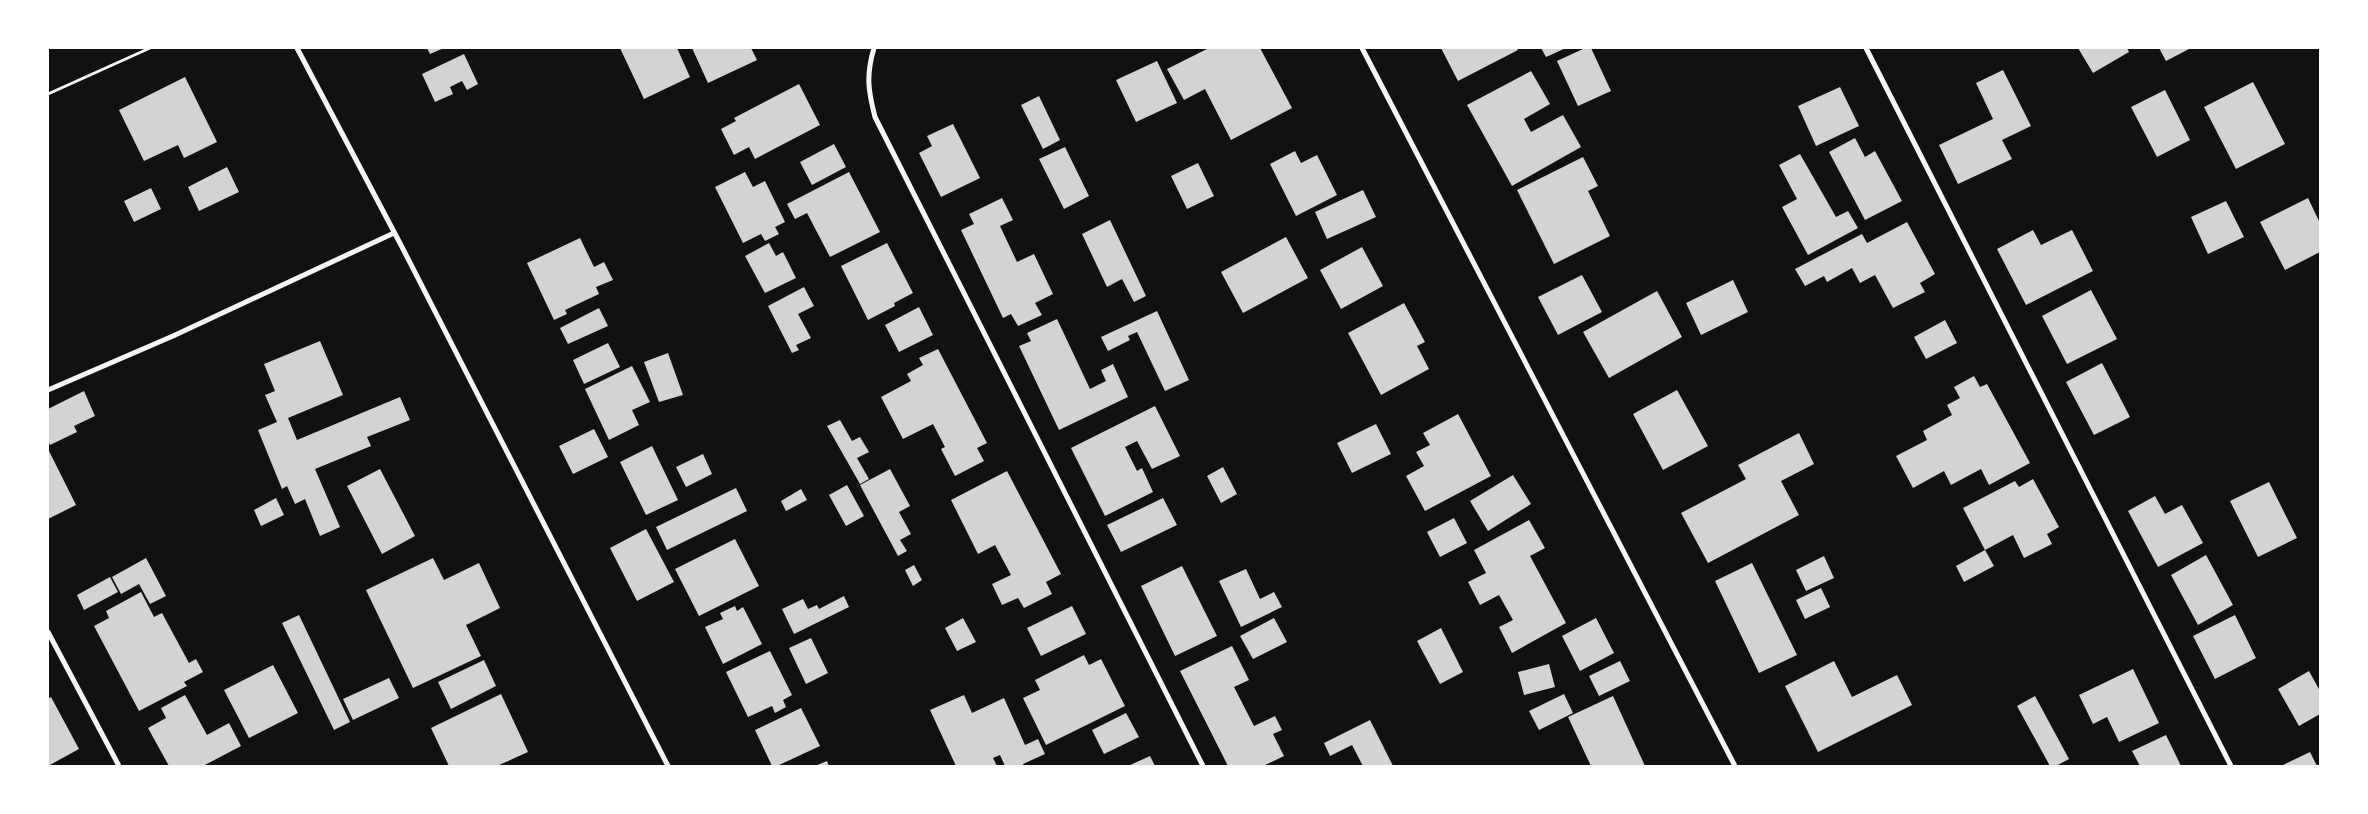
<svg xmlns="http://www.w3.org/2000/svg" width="2368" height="814" font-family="'Noto Serif',serif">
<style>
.building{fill:#d3d3d3}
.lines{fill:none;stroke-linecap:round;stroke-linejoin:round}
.path{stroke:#f5f5f5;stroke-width:3}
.minor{stroke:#f5f5f5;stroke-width:5}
</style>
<rect width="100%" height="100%" fill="#111"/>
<path class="building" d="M 427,48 L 444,48 L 430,54 Z
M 620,48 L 677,48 L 690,77 L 644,99 Z
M 692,48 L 751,48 L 757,60 L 708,83 Z
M 1209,48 L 1260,48 L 1292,108 L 1231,140 L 1205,89 L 1184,100 L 1167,69 Z
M 1441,48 L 1516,48 L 1518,50 L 1458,81 Z
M 1541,48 L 1566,48 L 1546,57 Z
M 1585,48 L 1591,48 L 1611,91 L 1578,106 L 1557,61 Z
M 2078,48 L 2127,48 L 2129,52 L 2093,73 Z
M 2159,48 L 2191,48 L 2166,61 Z
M 464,54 L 478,84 L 467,90 L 462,81 L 450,87 L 453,94 L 435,102 L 422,74 Z
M 1157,61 L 1177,103 L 1136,122 L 1116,80 Z
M 2003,70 L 2031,126 L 2002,140 L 2012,159 L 1958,184 L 1939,145 L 1993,119 L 1976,83 Z
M 1531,71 L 1550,104 L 1524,119 L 1531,132 L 1563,115 L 1581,147 L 1512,186 L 1467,105 Z
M 185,77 L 217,142 L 184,158 L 178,145 L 144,161 L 119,110 Z
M 2253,82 L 2285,144 L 2236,169 L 2204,107 Z
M 799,84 L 820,125 L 755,159 L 749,147 L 734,155 L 721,129 L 736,121 L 734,118 Z
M 1840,87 L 1859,126 L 1816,146 L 1798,106 Z
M 2165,90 L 2190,140 L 2157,157 L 2131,107 Z
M 1039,96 L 1060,140 L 1043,149 L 1021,105 Z
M 953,124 L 980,178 L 941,197 L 919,153 L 932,146 L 927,136 Z
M 1855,138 L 1865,157 L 1875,151 L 1902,201 L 1865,220 L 1829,152 Z
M 834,144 L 846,167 L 812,185 L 800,162 Z
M 1065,147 L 1089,196 L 1064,209 L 1039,159 Z
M 1295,151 L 1301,163 L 1317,155 L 1337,195 L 1296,216 L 1270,164 Z
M 1800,154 L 1836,217 L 1848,211 L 1858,228 L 1808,255 L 1782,207 L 1797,199 L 1779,165 Z
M 1583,157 L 1598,186 L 1588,191 L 1610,236 L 1554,264 L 1517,190 Z
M 1198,163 L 1214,196 L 1187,209 L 1171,176 Z
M 227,167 L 239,192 L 199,211 L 188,187 Z
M 745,172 L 753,187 L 765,181 L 785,222 L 775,227 L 779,234 L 765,241 L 761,234 L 743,243 L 715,187 Z
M 849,172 L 880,232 L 830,257 L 807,213 L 795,219 L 787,204 Z
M 151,188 L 161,209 L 134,222 L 124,201 Z
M 1363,190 L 1376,217 L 1327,239 L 1315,212 Z
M 1002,198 L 1013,220 L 1000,226 L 1017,262 L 1034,254 L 1053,294 L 1035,303 L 1042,315 L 1018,326 L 1011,314 L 1003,318 L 961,230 L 974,224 L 969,214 Z
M 2308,198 L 2320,223 L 2320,252 L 2285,270 L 2260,222 Z
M 2226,201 L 2244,237 L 2208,254 L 2191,217 Z
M 1110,220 L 1146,296 L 1134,302 L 1122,279 L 1107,287 L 1082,234 Z
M 1907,222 L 1935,274 L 1920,283 L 1925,292 L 1893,308 L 1875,275 L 1860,283 L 1852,268 L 1827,282 L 1824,276 L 1805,286 L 1795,269 L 1862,234 L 1867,243 Z
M 2033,230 L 2041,245 L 2072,230 L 2093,271 L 2026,305 L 1997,249 Z
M 1286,237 L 1308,278 L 1243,313 L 1221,272 Z
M 580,238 L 594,267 L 604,262 L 613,280 L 596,287 L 599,294 L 565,310 L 567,314 L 554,320 L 527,263 Z
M 769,243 L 776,256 L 783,252 L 796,278 L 765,293 L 745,256 Z
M 887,243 L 913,293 L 894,303 L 895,306 L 868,320 L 841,266 Z
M 1362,247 L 1383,286 L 1341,309 L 1320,270 Z
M 1582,275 L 1602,312 L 1558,335 L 1538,297 Z
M 1733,280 L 1748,312 L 1701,335 L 1686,303 Z
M 804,287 L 814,306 L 798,314 L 811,338 L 796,345 L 799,350 L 792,353 L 768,306 Z
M 2091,290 L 2117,339 L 2067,364 L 2042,316 Z
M 1657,291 L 1682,337 L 1609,378 L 1583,332 Z
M 1404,303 L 1425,342 L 1417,346 L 1429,369 L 1381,395 L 1348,333 Z
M 919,307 L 933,335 L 899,352 L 885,325 Z
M 599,308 L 608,326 L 568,344 L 560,328 Z
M 1157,311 L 1189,380 L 1165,391 L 1137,332 L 1128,336 L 1130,340 L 1108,351 L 1101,337 Z
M 1057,319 L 1090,389 L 1106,381 L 1101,370 L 1113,364 L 1128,397 L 1059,430 L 1019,346 L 1031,341 L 1027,333 Z
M 1945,320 L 1957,343 L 1926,359 L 1914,337 Z
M 320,341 L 343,395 L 288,418 L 297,440 L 400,397 L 410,420 L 367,437 L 371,446 L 315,469 L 340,527 L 320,536 L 305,499 L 295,504 L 287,486 L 282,489 L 258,430 L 277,422 L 265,395 L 275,391 L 264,364 Z
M 608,343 L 620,367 L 584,384 L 573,360 Z
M 938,349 L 987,443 L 977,448 L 984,461 L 955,476 L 941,449 L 945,447 L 933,424 L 903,439 L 881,397 L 911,381 L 907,374 L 923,365 L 919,358 Z
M 668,353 L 683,395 L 659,402 L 644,362 Z
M 2102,363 L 2130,417 L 2094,435 L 2066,382 Z
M 632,366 L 650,402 L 632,410 L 639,425 L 609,440 L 585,389 Z
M 1974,376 L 1980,387 L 1987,384 L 2030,463 L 1989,485 L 1981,469 L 1951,485 L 1944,471 L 1913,488 L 1896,456 L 1927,440 L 1923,431 L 1952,415 L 1947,405 L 1960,398 L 1954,387 Z
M 1677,390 L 1708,446 L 1663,470 L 1633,414 Z
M 84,391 L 95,416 L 74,426 L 77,432 L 50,445 L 48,440 L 48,409 Z
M 1155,406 L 1180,456 L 1152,469 L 1137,441 L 1125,447 L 1137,471 L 1142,468 L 1153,492 L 1105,516 L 1071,448 Z
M 1458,414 L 1491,476 L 1425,511 L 1406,476 L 1424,466 L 1416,452 L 1430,445 L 1423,433 Z
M 840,420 L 852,441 L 860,437 L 869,452 L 857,458 L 869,479 L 860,484 L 827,426 Z
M 1376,424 L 1391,454 L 1352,473 L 1337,443 Z
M 594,429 L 608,457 L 573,474 L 559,446 Z
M 1799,433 L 1814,464 L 1781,481 L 1799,515 L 1708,563 L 1681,513 L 1746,479 L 1738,465 Z
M 652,446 L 678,500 L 646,515 L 620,462 Z
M 49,451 L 76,505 L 48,519 L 48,452 Z
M 703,454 L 712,474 L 686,487 L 676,467 Z
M 1223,467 L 1237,494 L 1221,503 L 1207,476 Z
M 380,469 L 415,536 L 382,554 L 347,486 Z
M 890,469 L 910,506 L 899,512 L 911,534 L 900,540 L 907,551 L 898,556 L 860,485 Z
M 1007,471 L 1061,574 L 1046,582 L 1052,594 L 1024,608 L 1018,598 L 1002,605 L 992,584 L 1011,575 L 995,545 L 978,554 L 951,500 Z
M 1513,475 L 1531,504 L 1488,531 L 1470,501 Z
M 2033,479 L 2059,527 L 2047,534 L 2052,544 L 2024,558 L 2013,535 L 1985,550 L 1963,508 L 2015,481 L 2019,487 Z
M 2269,482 L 2297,538 L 2258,557 L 2230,501 Z
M 847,485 L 864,516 L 846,526 L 829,495 Z
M 736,488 L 747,511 L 667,550 L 656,527 Z
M 801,489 L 807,500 L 786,511 L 781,501 Z
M 2155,496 L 2165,514 L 2182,505 L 2203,543 L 2158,567 L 2128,511 Z
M 276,498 L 284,515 L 261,526 L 254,510 Z
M 1163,498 L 1177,525 L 1121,552 L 1107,525 Z
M 1454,518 L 1467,543 L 1440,557 L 1427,532 Z
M 1529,520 L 1545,548 L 1530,556 L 1566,623 L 1512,653 L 1499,627 L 1513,620 L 1499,595 L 1480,605 L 1468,582 L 1486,573 L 1474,550 Z
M 646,529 L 674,582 L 637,601 L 610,548 Z
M 735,539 L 759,586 L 699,616 L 675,569 Z
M 1985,550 L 1994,566 L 1964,582 L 1956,566 Z
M 2206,555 L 2233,605 L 2198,625 L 2171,575 Z
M 1824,556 L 1834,578 L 1806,591 L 1796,570 Z
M 146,558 L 166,596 L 150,604 L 139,584 L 121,594 L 112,577 Z
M 433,558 L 444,580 L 479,563 L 500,608 L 466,625 L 481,656 L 413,688 L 366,590 Z
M 1752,563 L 1797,655 L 1759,673 L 1715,581 Z
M 914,565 L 922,580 L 913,586 L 905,570 Z
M 1182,566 L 1217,636 L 1175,656 L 1141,586 Z
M 1246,569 L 1260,599 L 1274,592 L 1282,607 L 1241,627 L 1219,581 Z
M 110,577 L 118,592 L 84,610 L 77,595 Z
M 1821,588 L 1830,607 L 1805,619 L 1796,600 Z
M 141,592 L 154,617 L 162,613 L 189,663 L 196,659 L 203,672 L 184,682 L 187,686 L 139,711 L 94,626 L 109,618 L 106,611 Z
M 844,596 L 849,607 L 794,634 L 782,609 L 803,599 L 808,609 L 817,605 L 819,609 Z
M 735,606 L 737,611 L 743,607 L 762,644 L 723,664 L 705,627 L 723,619 L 720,613 Z
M 1072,606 L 1086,634 L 1041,656 L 1027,628 Z
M 299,615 L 350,722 L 334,730 L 282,623 Z
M 2235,615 L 2256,658 L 2215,679 L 2193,636 Z
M 963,618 L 976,642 L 957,651 L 945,628 Z
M 1274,618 L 1287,642 L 1253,659 L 1240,636 Z
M 1596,618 L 1614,653 L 1580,671 L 1562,636 Z
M 1441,628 L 1463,672 L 1440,684 L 1417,641 Z
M 811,638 L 828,673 L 806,684 L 789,648 Z
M 1232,646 L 1249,680 L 1234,687 L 1254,726 L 1275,716 L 1282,730 L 1273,734 L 1284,756 L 1263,766 L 1228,766 L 1180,671 Z
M 770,651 L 792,695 L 783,700 L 786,707 L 775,713 L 772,706 L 748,717 L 726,672 Z
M 1084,655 L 1089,665 L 1101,659 L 1125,706 L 1046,745 L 1023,698 L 1040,690 L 1035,680 Z
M 484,660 L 496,686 L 451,709 L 438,682 Z
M 1620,661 L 1630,681 L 1599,696 L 1589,676 Z
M 1834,661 L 1852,697 L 1897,675 L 1912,705 L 1818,752 L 1785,686 Z
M 1549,664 L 1555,687 L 1524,695 L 1518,672 Z
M 273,665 L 298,713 L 249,738 L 224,690 Z
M 2133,669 L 2159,723 L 2119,742 L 2107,717 L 2093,724 L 2079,695 Z
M 2309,671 L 2320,691 L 2320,714 L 2299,726 L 2278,689 Z
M 389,678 L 399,698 L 353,720 L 343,699 Z
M 501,694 L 528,752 L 497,766 L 449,766 L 431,728 Z
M 1564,694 L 1573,713 L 1539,730 L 1529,711 Z
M 185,695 L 207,735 L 229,723 L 241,746 L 203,766 L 169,766 L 148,728 L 166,718 L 161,708 Z
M 964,695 L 972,713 L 1004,698 L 1025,745 L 1038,739 L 1045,754 L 1023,764 L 1024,766 L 1005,766 L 1000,755 L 993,758 L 997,766 L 956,766 L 930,710 Z
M 1613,696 L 1645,766 L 1591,766 L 1568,717 Z
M 2035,696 L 2069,759 L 2056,766 L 2050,766 L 2017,706 Z
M 51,697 L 79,749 L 48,766 L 48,699 Z
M 801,708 L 820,746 L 777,766 L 772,766 L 755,730 Z
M 1126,713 L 1139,737 L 1104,754 L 1092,730 Z
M 1370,720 L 1393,766 L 1363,766 L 1352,745 L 1330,756 L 1324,743 Z
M 2166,735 L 2181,766 L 2140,766 L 2132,751 Z
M 2310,752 L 2317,766 L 2281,766 Z
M 1150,756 L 1155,766 L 1128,766 Z
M 827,761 L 829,766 L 815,766 Z"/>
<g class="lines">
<path class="path" d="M 48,94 L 150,48"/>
<path class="minor" d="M 297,48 L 402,247 L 668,766
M 874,48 C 866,75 868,90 875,117 L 1203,766
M 1362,48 L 1735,766
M 1866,48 L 2231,766
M 48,390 L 173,336 L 394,233
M 48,632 L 119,766"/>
</g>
<rect width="2368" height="814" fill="none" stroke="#ffffff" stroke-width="98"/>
</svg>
